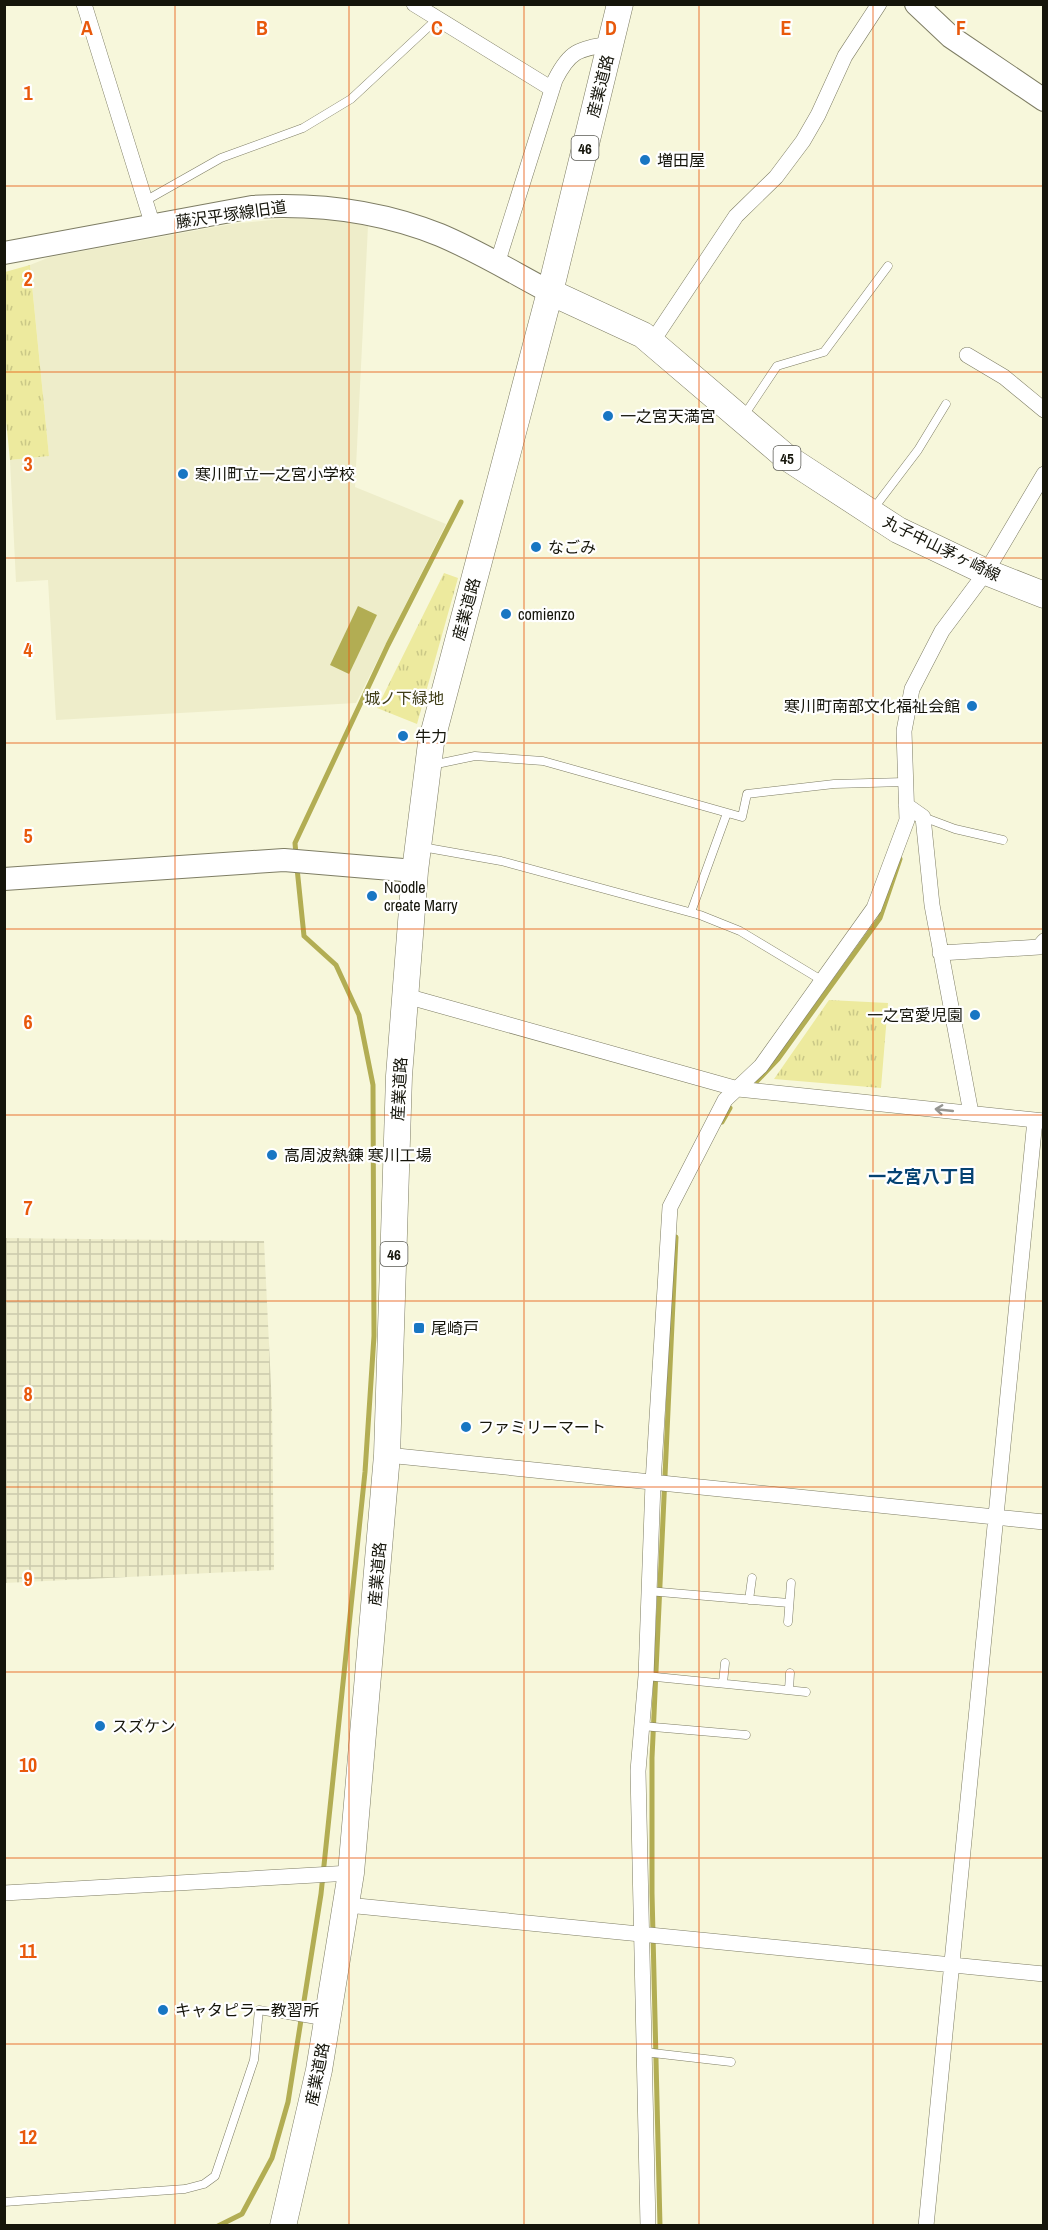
<svg xmlns="http://www.w3.org/2000/svg" width="1048" height="2230" font-family="'Archivo Narrow','Noto Sans JP',sans-serif">
<style>
.built{fill:#eeedca}
.industrial{fill:url(#industrial-grid)}
.park{fill:url(#park-tufts)}
.water{fill:#b2ad53}
.lines{fill:none;stroke-linecap:round;stroke-linejoin:round}
.stream{stroke:#b2ad53;stroke-width:5}
.lane-casing{stroke:#7e7d64;stroke-width:9}
.street-casing{stroke:#7e7d64;stroke-width:16}
.secondary-casing{stroke:#7e7d64;stroke-width:24}
.primary-casing{stroke:#7e7d64;stroke-width:27}
.lane{stroke:#fff;stroke-width:8}
.street{stroke:#fff;stroke-width:15}
.secondary{stroke:#fff;stroke-width:22}
.primary{stroke:#fff;stroke-width:26}
.oneway{stroke:#969691}
.grid{fill:none;stroke:#e8590c;stroke-width:1.5;stroke-opacity:0.55}
.poi-dot{fill:#1876c3;stroke:#fff;stroke-width:2}
.labels{text-anchor:middle;dominant-baseline:central;stroke-width:4.5;stroke-linejoin:round;paint-order:stroke}
.shield{fill:#fff;stroke:#5b5b54;stroke-width:1.5}
.shield-label{font-size:15px;font-weight:bold;fill:#15150b}
.street-label{font-size:16px;fill:#15150b;stroke:#fff}
.poi-label{font-size:16px;fill:#15150b;stroke:#fff;text-anchor:start}
.park-label{font-size:16px;fill:#3f3d17;stroke:#fff}
.neighbourhood-label{font-size:18px;font-weight:bold;fill:#054272;stroke:#fff}
.grid-label{font-size:20px;text-anchor:middle;font-weight:bold;fill:#e8590c;stroke:#fff;stroke-width:4.5;stroke-linejoin:round;paint-order:stroke}
</style>
<defs>
<pattern id="industrial-grid" width="8" height="8" patternUnits="userSpaceOnUse" patternTransform="scale(1.5)"><rect width="8" height="8" fill="#eeedca"/><path d="M0 4h8M4 0v8" fill="none" stroke="#cbcaac"/></pattern>
<pattern id="park-tufts" width="24" height="20" patternUnits="userSpaceOnUse" patternTransform="scale(1.5)"><rect width="24" height="20" fill="#edea9e"/><path d="M3 7l-1-3M5 7V3M7 7l1-3M15 17l-1-3M17 17v-4M19 17l1-3" fill="none" stroke="#cac887"/></pattern>
</defs>
<rect width="100%" height="100%" fill="#f7f7db"/>
<path class="built" d="M 290,218 L 339,220 L 368,226 L 355,487 L 446,524 L 356,703 L 56,720 L 48,580 L 16,582 L 10,460 L 49,456 L 30,265 L 50,257 L 232,224 Z"/>
<path class="industrial" d="M 4,1238 L 264,1241 L 272,1406 L 274,1570 L 5,1583 Z"/>
<path class="park" d="M 30,265 L 49,456 L 10,460 L 4,401 L 5,272 Z
M 444,573 L 458,578 L 417,724 L 377,708 Z
M 829,1000 L 888,1003 L 881,1088 L 774,1079 Z"/>
<path class="water" d="M 358,606 L 377,615 L 349,674 L 330,665 Z"/>
<g class="lines">
<path class="stream" d="M 296,855 L 295,843 L 388,645 L 461,502
M 757,1081 L 778,1059 L 880,918 L 900,859
M 722,1122 L 730,1108
M 218,2226 L 242,2214 L 272,2158 L 288,2102 L 321,1894 L 365,1472 L 374,1336 L 373,1085 L 359,1015 L 336,965 L 304,936 L 297,868
M 660,2226 L 652,1893 L 652,1758 L 676,1237"/>
<defs>
<path id="lane" d="M 145,201 L 221,158 L 303,128 L 351,99 L 437,19
M 743,417 L 777,366 L 824,352 L 888,266
M 874,508 L 918,450 L 946,404
M 432,765 L 475,756 L 543,761 L 742,817 L 747,794 L 834,784 L 904,782
M 923,817 L 955,829 L 1003,840
M 422,847 L 501,861 L 700,915 L 740,931 L 823,981
M 691,912 L 727,813
M 648,1591 L 789,1603
M 749,1600 L 752,1578
M 788,1622 L 791,1583
M 646,1676 L 806,1692
M 723,1683 L 725,1663
M 789,1690 L 790,1673
M 642,1726 L 746,1735
M 644,2052 L 731,2062
M 4,2202 L 185,2189 L 204,2184 L 215,2176 L 254,2060 L 259,2010 L 322,2021"/>
<path id="street" d="M 84,4 L 153,226
M 414,4 L 552,89
M 497,264 L 555,80 C 570,50 579,49 610,44
M 652,342 L 736,216 L 776,177 L 803,141 L 818,115 L 845,56 L 879,4
M 967,355 L 1004,377 L 1044,410
M 906,805 L 923,817 L 932,905 L 971,1113
M 940,953 L 1039,947 L 1044,941
M 406,996 L 738,1089 L 1044,1121
M 387,1455 L 1044,1522
M 4,1893 L 351,1873
M 347,1905 L 1044,1974
M 648,2226 L 638,1771 L 646,1676 L 653,1483 L 670,1207 L 725,1100 L 761,1066 L 874,908 L 907,820 L 904,731 L 912,689 L 942,631 L 986,572 L 1044,474
M 926,2226 L 1035,1120"/>
<path id="secondary" d="M 916,4 L 951,37 L 1044,100
M 4,253 L 252,207 C 316,203 380,211 440,235 C 478,251 514,273 550,292
M 4,879 L 284,860 L 415,871"/>
<path id="primary" d="M 550,292 L 643,335 L 786,457 L 898,530 L 986,572 L 1044,595
M 283,2226 L 319,2070 L 351,1873 L 387,1455 L 399,1076 L 415,871 L 431,743 L 550,292 L 620,4"/>
</defs>
<use href="#lane" class="lane-casing"/>
<use href="#street" class="street-casing"/>
<use href="#secondary" class="secondary-casing"/>
<use href="#primary" class="primary-casing"/>
<use href="#lane" class="lane"/>
<use href="#street" class="street"/>
<use href="#secondary" class="secondary"/>
<use href="#primary" class="primary"/>
</g>
<defs><path id="oneway-shaft" d="M-6 0H5M1.5-3L5.5 0L1.5 3" fill="none" stroke-width="1.6" stroke-linecap="round" stroke-linejoin="round" transform="scale(1.5)"/></defs>
<use class="oneway" href="#oneway-shaft" transform="translate(944 1110) rotate(-174)"/>
<path class="grid" d="M 175,4 L 175,2226M 349,4 L 349,2226M 524,4 L 524,2226M 699,4 L 699,2226M 873,4 L 873,2226M 4,186 L 1044,186M 4,372 L 1044,372M 4,558 L 1044,558M 4,743 L 1044,743M 4,929 L 1044,929M 4,1115 L 1044,1115M 4,1301 L 1044,1301M 4,1487 L 1044,1487M 4,1672 L 1044,1672M 4,1858 L 1044,1858M 4,2044 L 1044,2044"/>
<g class="poi-dot">
<circle cx="645" cy="160" r="6"/>
<circle cx="608" cy="416" r="6"/>
<circle cx="183" cy="474" r="6"/>
<circle cx="536" cy="547" r="6"/>
<circle cx="506" cy="614" r="6"/>
<circle cx="972" cy="706" r="6"/>
<circle cx="403" cy="736" r="6"/>
<circle cx="372" cy="896" r="6"/>
<circle cx="975" cy="1015" r="6"/>
<circle cx="272" cy="1155" r="6"/>
<rect x="413" y="1322" width="12" height="12" rx="3"/>
<circle cx="466" cy="1427" r="6"/>
<circle cx="100" cy="1726" r="6"/>
<circle cx="163" cy="2010" r="6"/>
</g>
<g class="labels">
<g class="shield">
<rect x="571.5" y="136" width="27" height="24" rx="4.5"/>
<rect x="773.5" y="446" width="27" height="24" rx="4.5"/>
<rect x="380.5" y="1242" width="27" height="24" rx="4.5"/>
</g>
<g class="shield-label">
<text x="585" y="148">46</text>
<text x="787" y="458">45</text>
<text x="394" y="1254">46</text>
</g>
<g class="street-label">
<text transform="translate(600 86) rotate(-76)">産業道路</text>
<text transform="translate(231 214) rotate(-8)">藤沢平塚線旧道</text>
<text transform="translate(942 548) rotate(26)">丸子中山茅ヶ崎線</text>
<text transform="translate(466 609) rotate(-75)">産業道路</text>
<text transform="translate(399 1089) rotate(-87)">産業道路</text>
<text transform="translate(377 1574) rotate(-85)">産業道路</text>
<text transform="translate(317 2074) rotate(-79)">産業道路</text>
</g>
<g class="poi-label">
<text x="657" y="160">増田屋</text>
<text x="620" y="416">一之宮天満宮</text>
<text x="195" y="474">寒川町立一之宮小学校</text>
<text x="548" y="547">なごみ</text>
<text x="518" y="614">comienzo</text>
<text x="960" y="706" text-anchor="end">寒川町南部文化福祉会館</text>
<text x="415" y="736">牛力</text>
<text x="384" y="887">Noodle<tspan x="384" dy="18">create Marry</tspan></text>
<text x="963" y="1015" text-anchor="end">一之宮愛児園</text>
<text x="284" y="1155">高周波熱錬 寒川工場</text>
<text x="431" y="1328">尾崎戸</text>
<text x="478" y="1427">ファミリーマート</text>
<text x="112" y="1726">スズケン</text>
<text x="175" y="2010">キャタピラー教習所</text>
</g>
<g class="park-label">
<text x="404" y="698">城ノ下緑地</text>
</g>
<g class="neighbourhood-label">
<text x="922" y="1176">一之宮八丁目</text>
</g>
</g>
<g class="grid-label">
<text x="87" y="35">A</text>
<text x="262" y="35">B</text>
<text x="437" y="35">C</text>
<text x="611" y="35">D</text>
<text x="786" y="35">E</text>
<text x="961" y="35">F</text>
<text x="28" y="100">1</text>
<text x="28" y="286">2</text>
<text x="28" y="471">3</text>
<text x="28" y="657">4</text>
<text x="28" y="843">5</text>
<text x="28" y="1029">6</text>
<text x="28" y="1215">7</text>
<text x="28" y="1401">8</text>
<text x="28" y="1586">9</text>
<text x="28" y="1772">10</text>
<text x="28" y="1958">11</text>
<text x="28" y="2144">12</text>
</g>
<rect width="1048" height="2230" fill="none" stroke="#15150b" stroke-width="12"/>
</svg>
